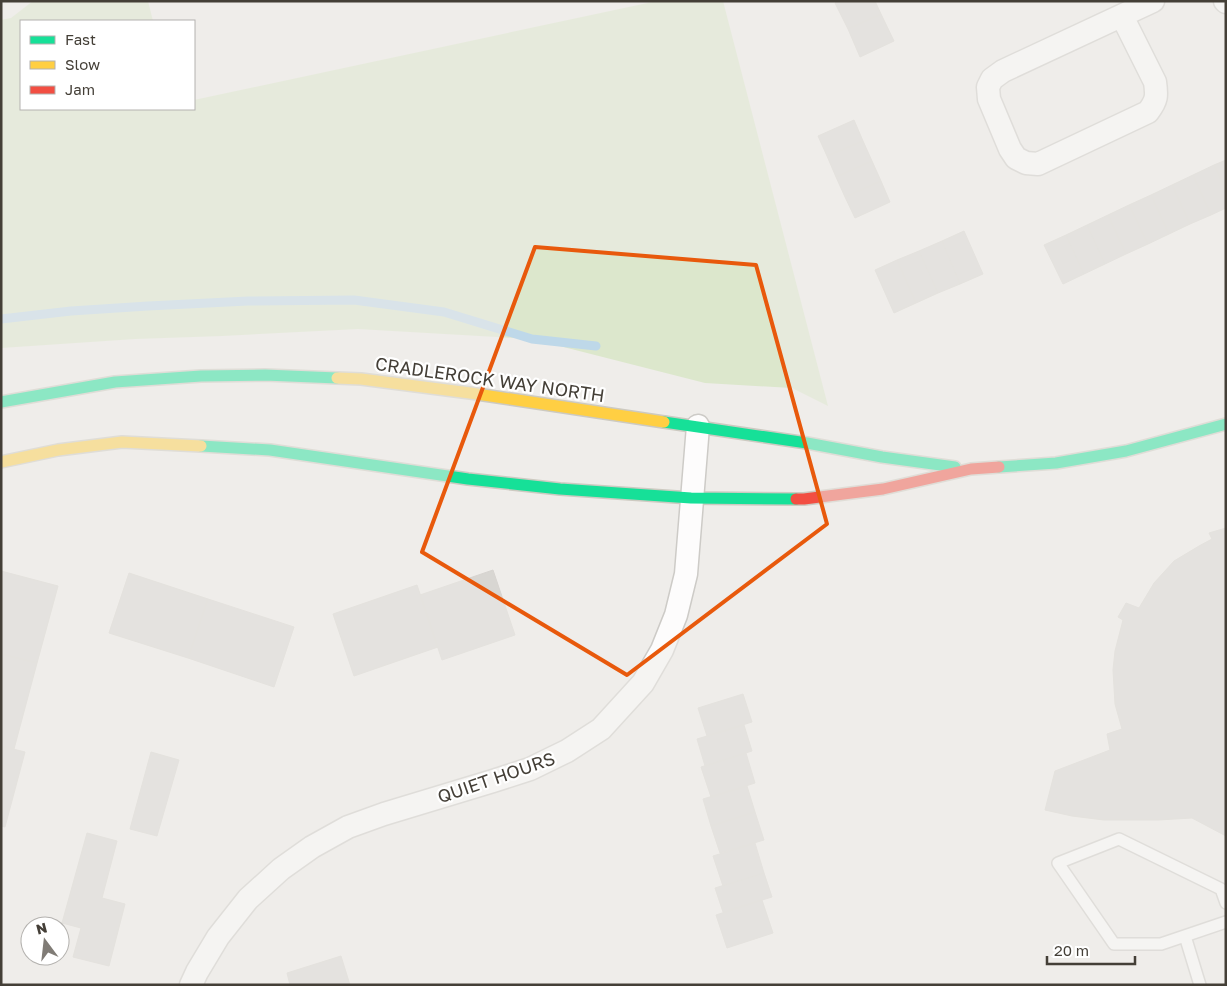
<svg xmlns="http://www.w3.org/2000/svg" width="1227" height="986" font-family="'Golos Text',sans-serif">
<style>
.green{fill:#dce7cc}
.lines{fill:none;stroke-linecap:round;stroke-linejoin:round}
.stream{stroke:#bed8e9;stroke-width:9}
.building{fill:#d8d6d2;stroke:#d7d4d0}
.lane-casing{stroke:#cdcbc7;stroke-width:14}
.street-casing{stroke:#cdcbc7;stroke-width:25}
.fast-casing{stroke:#cdcac1;stroke-width:14}
.slow-casing{stroke:#cdcac1;stroke-width:14}
.jam-casing{stroke:#cdcac1;stroke-width:14}
.lane{stroke:#fdfcfc;stroke-width:11}
.street{stroke:#fdfcfc;stroke-width:22}
.fast{stroke:#16e098;stroke-width:11}
.slow{stroke:#ffcf43;stroke-width:11}
.jam{stroke:#f24e42;stroke-width:11}
.marked{fill:none;stroke:#e8590c;stroke-width:4;stroke-linejoin:round}
.labels{text-anchor:middle;dominant-baseline:central;stroke-width:4.5;stroke-linejoin:round;paint-order:stroke}
.street-label{font-size:18px;fill:#443f37;stroke:#fff}
</style>
<rect width="100%" height="100%" fill="#efedea"/>
<path class="green" d="M 33,1 L 148,1 L 153,21 L 21,21 L 21,109 L 194,109 L 194,100 L 657,1 L 723,1 L 828,406 L 792,388 L 705,383 L 532,339 L 358,329 L 222,336 L 135,339 L 1,348 L 1,20 L 11,18 Z"/>
<g class="lines">
<path class="stream" d="M 1,319 L 71,311 L 148,306 L 248,301 L 354,300 L 444,312 L 532,339 L 596,346"/>
</g>
<path class="building" d="M 838,1 L 875,1 L 881,14 L 848,29 L 835,3 Z
M 881,14 L 894,41 L 860,57 L 848,29 Z
M 854,120 L 863,141 L 827,156 L 818,136 Z
M 863,141 L 872,161 L 836,177 L 827,156 Z
M 1226,160 L 1226,190 L 1214,165 Z
M 872,161 L 881,181 L 845,197 L 836,177 Z
M 1214,165 L 1226,190 L 1226,208 L 1211,215 L 1193,175 Z
M 1193,175 L 1211,215 L 1190,224 L 1172,185 Z
M 881,181 L 890,202 L 855,218 L 845,197 Z
M 1172,185 L 1190,224 L 1169,234 L 1151,195 Z
M 1151,195 L 1169,234 L 1148,244 L 1129,205 Z
M 1129,205 L 1148,244 L 1126,254 L 1108,215 Z
M 1108,215 L 1126,254 L 1105,264 L 1087,225 Z
M 1087,225 L 1105,264 L 1084,274 L 1066,235 Z
M 964,231 L 983,274 L 960,284 L 942,241 Z
M 1066,235 L 1084,274 L 1063,284 L 1044,245 Z
M 942,241 L 960,284 L 938,293 L 919,251 Z
M 919,251 L 938,293 L 916,303 L 897,260 Z
M 897,260 L 916,303 L 894,313 L 875,270 Z
M 1226,528 L 1226,836 L 1192,818 L 1158,820 L 1104,820 L 1072,816 L 1045,810 L 1055,771 L 1110,750 L 1107,734 L 1122,729 L 1115,704 L 1113,670 L 1115,651 L 1123,620 L 1118,617 L 1126,603 L 1139,608 L 1154,583 L 1174,561 L 1199,546 L 1212,539 L 1209,533 Z
M 493,570 L 515,635 L 442,660 L 420,595 Z
M 1,571 L 58,586 L 37,663 L 1,654 Z
M 129,573 L 208,599 L 188,658 L 109,633 Z
M 417,585 L 438,647 L 354,676 L 333,614 Z
M 208,599 L 294,627 L 274,687 L 188,658 Z
M 1,654 L 37,663 L 14,749 L 1,746 Z
M 743,694 L 752,722 L 707,736 L 698,708 Z
M 744,725 L 752,751 L 705,766 L 697,739 Z
M 1,746 L 25,752 L 5,827 L 1,826 Z
M 151,752 L 179,760 L 157,836 L 130,829 Z
M 746,753 L 755,783 L 711,797 L 701,767 Z
M 747,786 L 755,812 L 711,826 L 703,799 Z
M 755,812 L 764,840 L 720,853 L 711,826 Z
M 87,833 L 117,841 L 102,898 L 125,904 L 109,966 L 73,957 L 81,928 L 62,923 Z
M 755,843 L 764,873 L 723,886 L 713,856 Z
M 764,873 L 772,897 L 723,912 L 715,888 Z
M 762,900 L 773,933 L 727,948 L 716,915 Z
M 341,956 L 350,985 L 290,985 L 287,973 Z"/>
<g class="lines">
<defs>
<path id="lane" d="M 1226,903 L 1221,889 L 1119,839 L 1058,863 L 1114,944 L 1161,944 L 1226,922
M 1185,936 L 1200,985"/>
<path id="street" d="M 1225,1 L 1226,2
M 1122,16 L 1155,82 C 1157,96 1157,100 1148,112 L 1038,164 L 1026,163 L 1016,158 L 1010,149 L 989,99 L 988,87 L 992,79 L 1003,71 L 1153,1
M 191,985 L 197,972 L 218,937 L 248,899 L 281,869 L 312,847 L 348,827 L 384,814 L 493,781 L 530,769 L 567,751 L 601,729 L 643,683 L 662,650 L 676,615 L 686,574 L 698,426"/>
<path id="fast" d="M 1,402 L 115,382 L 201,376 L 265,375 L 337,378
M 664,422 L 807,443 L 882,457 L 955,467
M 201,446 L 270,450 L 468,479 L 560,489 L 691,498 L 796,499
M 999,467 L 1056,463 L 1126,451 L 1226,424"/>
<path id="slow" d="M 337,378 L 361,379 L 470,393 L 664,422
M 1,462 L 58,450 L 122,442 L 201,446"/>
<path id="jam" d="M 796,499 L 804,499 L 883,489 L 971,469 L 999,467"/>
</defs>
<use href="#lane" class="lane-casing"/>
<use href="#street" class="street-casing"/>
<use href="#fast" class="fast-casing"/>
<use href="#slow" class="slow-casing"/>
<use href="#jam" class="jam-casing"/>
<use href="#lane" class="lane"/>
<use href="#street" class="street"/>
<use href="#fast" class="fast"/>
<use href="#slow" class="slow"/>
<use href="#jam" class="jam"/>
</g>
<path d="M0 0H1227V986H0ZM 535,247 L 756,265 L 827,524 L 627,675 L 422,552 Z" fill="#efedea" fill-opacity=".55" fill-rule="evenodd"/>
<path class="marked" d="M 535,247 L 756,265 L 827,524 L 627,675 L 422,552 Z"/>
<g class="labels">
<g class="street-label">
<text transform="translate(490 379) rotate(8)">CRADLEROCK WAY NORTH</text>
<text transform="translate(496 777) rotate(-19)">QUIET HOURS</text>
</g>
</g>
<rect width="1227" height="986" fill="none" stroke="#443f37" stroke-width="5"/>
<rect x="20" y="20" width="175" height="90" fill="#ffffff" stroke="#b4b2af"/>
<rect x="30" y="36" width="25" height="8" fill="#16e098" stroke="#b4b2af"/>
<text x="65" y="45" font-size="15" fill="#443f37">Fast</text>
<rect x="30" y="61" width="25" height="8" fill="#ffcf43" stroke="#b4b2af"/>
<text x="65" y="70" font-size="15" fill="#443f37">Slow</text>
<rect x="30" y="86" width="25" height="8" fill="#f24e42" stroke="#b4b2af"/>
<text x="65" y="95" font-size="15" fill="#443f37">Jam</text>
<g transform="translate(45 941) rotate(345)"><circle r="24" fill="#ffffff" stroke="#b4b2af"/>
<path d="M0-4L9 19L0 12L-9 19Z" fill="#807c76"/>
<text y="-8" font-size="14" font-weight="bold" text-anchor="middle" fill="#443f37">N</text>
</g>
<path d="M1047 956v8h88v-8" fill="none" stroke="#443f37" stroke-width="2.5"/>
<text x="1054" y="956" font-size="15" fill="#443f37" stroke="#ffffff" stroke-width="4" paint-order="stroke">20 m</text>
</svg>
